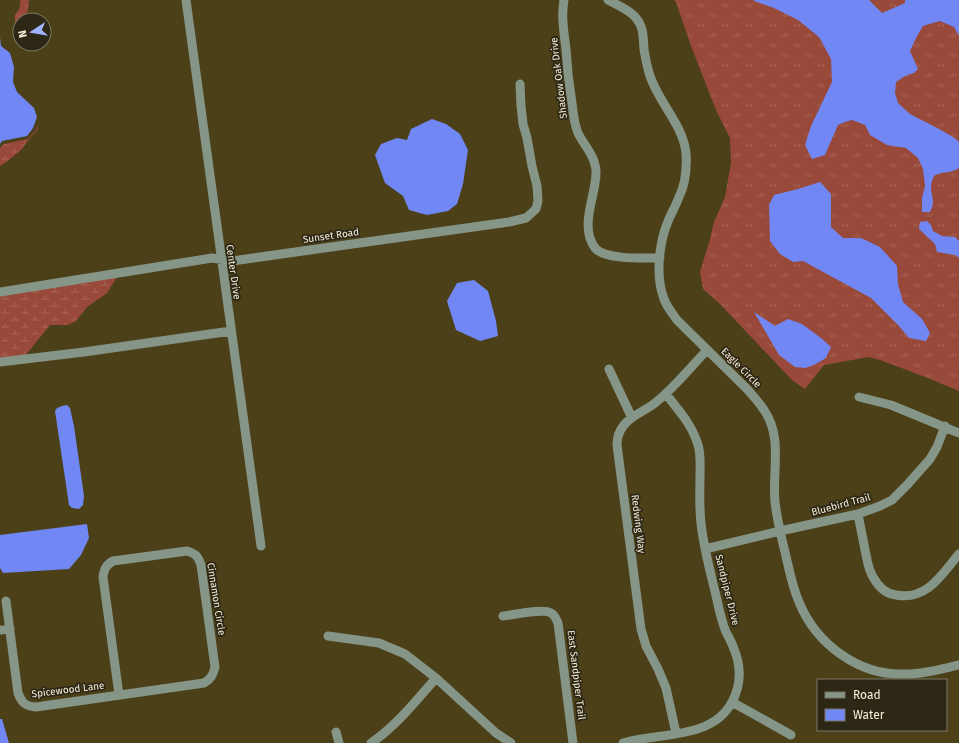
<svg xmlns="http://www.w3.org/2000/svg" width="959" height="743" font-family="'Fira Sans',sans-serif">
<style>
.grass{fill:url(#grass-tufts)}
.wetland{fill:url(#wetland-marsh)}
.water{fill:#7187f3}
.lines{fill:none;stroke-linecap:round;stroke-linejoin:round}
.minor{stroke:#859588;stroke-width:9}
.labels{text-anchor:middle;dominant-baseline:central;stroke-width:3.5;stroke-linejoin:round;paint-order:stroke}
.street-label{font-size:10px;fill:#f6efd9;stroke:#2d2716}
</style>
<defs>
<pattern id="grass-tufts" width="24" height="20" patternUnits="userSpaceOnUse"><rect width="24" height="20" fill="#99493a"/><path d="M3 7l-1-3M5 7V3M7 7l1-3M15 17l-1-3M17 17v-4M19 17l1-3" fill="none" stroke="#a86456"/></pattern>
<pattern id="wetland-marsh" width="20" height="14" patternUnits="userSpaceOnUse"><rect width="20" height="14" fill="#99493a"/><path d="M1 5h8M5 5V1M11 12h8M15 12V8" fill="none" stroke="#a86456"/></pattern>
</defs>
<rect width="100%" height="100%" fill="#4c4018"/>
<path class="grass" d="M 20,0 L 29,0 L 28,10 L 23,20 L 20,20 L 20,25 L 16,31 L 15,24 L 15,15 C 19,10 21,6 20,0 Z
M 674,0 L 959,0 L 959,391 L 928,378 L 880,360 L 869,357 L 824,365 L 805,389 L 792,380 L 719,303 L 703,289 L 700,272 L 709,243 L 714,222 L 725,197 L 731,163 L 730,138 L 716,110 L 691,46 L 676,2 Z"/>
<path class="wetland" d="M 38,125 L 38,129 L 29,139 L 22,149 L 9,160 L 0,166 L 0,148 L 4,144 L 28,139 L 36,130 Z
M 117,277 L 107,293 L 87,307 L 76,321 L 68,325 L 50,325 L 25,356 L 0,359 L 0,295 Z"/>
<path class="water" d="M 754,0 L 869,0 L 882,13 L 905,3 L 905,0 L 959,0 L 959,36 L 954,27 L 940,21 L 923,26 L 917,36 L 910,51 L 918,69 L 914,73 L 905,76 L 896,82 L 895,93 L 898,103 L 910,114 L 941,130 L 956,139 L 959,142 L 959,168 C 951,174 942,171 934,176 C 933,179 931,182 931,186 C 931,197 936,201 930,212 L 922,212 L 922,198 L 925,186 L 923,169 L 918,158 L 906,148 L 887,145 L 870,135 L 865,125 L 852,120 L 845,122 L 838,125 L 825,155 L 812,159 L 805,145 L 811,126 L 832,82 L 831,59 L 819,37 L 798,20 L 774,8 L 754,1 Z
M 0,37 L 1,46 L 10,53 L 14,67 L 13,82 L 17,92 L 34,108 L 37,117 L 33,128 L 27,136 L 2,141 L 0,144 Z
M 432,119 L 446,124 L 460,134 L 468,150 L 463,184 L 457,204 L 448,211 L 427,215 L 409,210 L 403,196 L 385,183 L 375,155 L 381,144 L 397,138 L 407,140 L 411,129 Z
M 820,182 L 831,194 L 831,227 L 843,238 L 861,238 L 880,247 L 897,266 L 898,284 L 903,302 L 922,319 L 930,333 L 926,341 L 909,338 L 898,325 L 871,298 L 803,261 L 793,262 L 780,254 L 770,241 L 769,205 L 774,195 L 798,189 Z
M 927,221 L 931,225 L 933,231 L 942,236 L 955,237 L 959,241 L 959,258 L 955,255 L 937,252 L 935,244 L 919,229 L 920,222 Z
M 474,280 L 488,291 L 496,321 L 498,336 L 480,341 L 456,330 L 447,301 L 457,283 Z
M 754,312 L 775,326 L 788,319 L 802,324 L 821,338 L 831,347 L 826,358 L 814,365 L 805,368 L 795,367 L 779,355 Z
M 67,405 L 70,408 L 74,426 L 84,496 L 83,505 L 79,509 L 72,508 L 69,505 L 55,411 L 57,408 L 62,406 Z
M 87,524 L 89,538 L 81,555 L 69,569 L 3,573 L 0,568 L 0,535 Z
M 0,719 L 2,719 L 9,743 L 0,743 Z"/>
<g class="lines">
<path class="minor" d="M 186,0 L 261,546
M 564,0 C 561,16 564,33 566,49 C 567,67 569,85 572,103 C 573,113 574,124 578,133 C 583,144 593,153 595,165 C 597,170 596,177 595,183 C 592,204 581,229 595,248 C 605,260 644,258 660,258
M 608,0 C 617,5 629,9 636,18 C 644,27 643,38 644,49 C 645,57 647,65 649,73 C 657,101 683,124 686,153 C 687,168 686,183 679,197 C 676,205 672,212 669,219 C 659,241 655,276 664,299 C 667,307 672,313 677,320 L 747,389 C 753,396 759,402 764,410 C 783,437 772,471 775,502 C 777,519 781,536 785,552 C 789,569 792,586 799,602 C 816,644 859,676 905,674 C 924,674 941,669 959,665
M 0,292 L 212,258 L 232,261 L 509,222 L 526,218 L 536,209 L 538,201 L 537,186 L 532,166 L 527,138 L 523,124 L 521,106 L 520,84
M 0,362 L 84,352 L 231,331
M 609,369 L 632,418
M 859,397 L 891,405 L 959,433
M 858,514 C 860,526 863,538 865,550 C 867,559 868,569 873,577 C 878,586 886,594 896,595 C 927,601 942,574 959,554
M 705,549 L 780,531 L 858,514 L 880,506 L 892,500 L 907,485 L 930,459 L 937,447 L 945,426
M 6,601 L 18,693 C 22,703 25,706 36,707 L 204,683 C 211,679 213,675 215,667 L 201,565 C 198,556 196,554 187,551 L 113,561 C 106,565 104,569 103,577 L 119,695
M 503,616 C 513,615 543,608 551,613 C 555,615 556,619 558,623 L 573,743
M 0,630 L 10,629
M 328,636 L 379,643 L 405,654 L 436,678 L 496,733 L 511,743
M 732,702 L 791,735
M 336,732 L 339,743
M 676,733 L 666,688 L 658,669 L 646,646 L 641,629 L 617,445 C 617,437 619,431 624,425 C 632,415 645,411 655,403 C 674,388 690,368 707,350
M 371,743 C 396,726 416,701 436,678
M 623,743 C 659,732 712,740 732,702 C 741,685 741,666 734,649 C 732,643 729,638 726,632 C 723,625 721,617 719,609 C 713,581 704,552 701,523 C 699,507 700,491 700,475 C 700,465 701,454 698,445 C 692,424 678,410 666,394"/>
</g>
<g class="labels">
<g class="street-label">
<text transform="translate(559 78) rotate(-97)">Shadow Oak Drive</text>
<text transform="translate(331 236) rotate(-8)">Sunset Road</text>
<text transform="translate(233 272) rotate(82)">Center Drive</text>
<text transform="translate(741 368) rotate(45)">Eagle Circle</text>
<text transform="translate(841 505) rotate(-15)">Bluebird Trail</text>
<text transform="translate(638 524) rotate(83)">Redwing Way</text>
<text transform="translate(727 590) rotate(76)">Sandpiper Drive</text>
<text transform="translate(216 599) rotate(81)">Cinnamon Circle</text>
<text transform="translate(576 675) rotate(83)">East Sandpiper Trail</text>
<text transform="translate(68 690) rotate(-7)">Spicewood Lane</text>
</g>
</g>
<rect x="817" y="679" width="130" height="52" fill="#2d2716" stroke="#7d7764"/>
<rect x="825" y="692" width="20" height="6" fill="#859588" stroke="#7d7764"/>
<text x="853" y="699" font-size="12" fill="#f6efd9">Road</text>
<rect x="825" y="709" width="20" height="12" fill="#7187f3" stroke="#7d7764"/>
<text x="853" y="719" font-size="12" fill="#f6efd9">Water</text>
<g transform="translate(32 32) rotate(258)"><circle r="19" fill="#2d2716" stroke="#7d7764"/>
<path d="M0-3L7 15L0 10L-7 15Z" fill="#9fb3fd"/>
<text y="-6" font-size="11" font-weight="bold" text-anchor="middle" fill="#f6efd9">N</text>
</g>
</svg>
